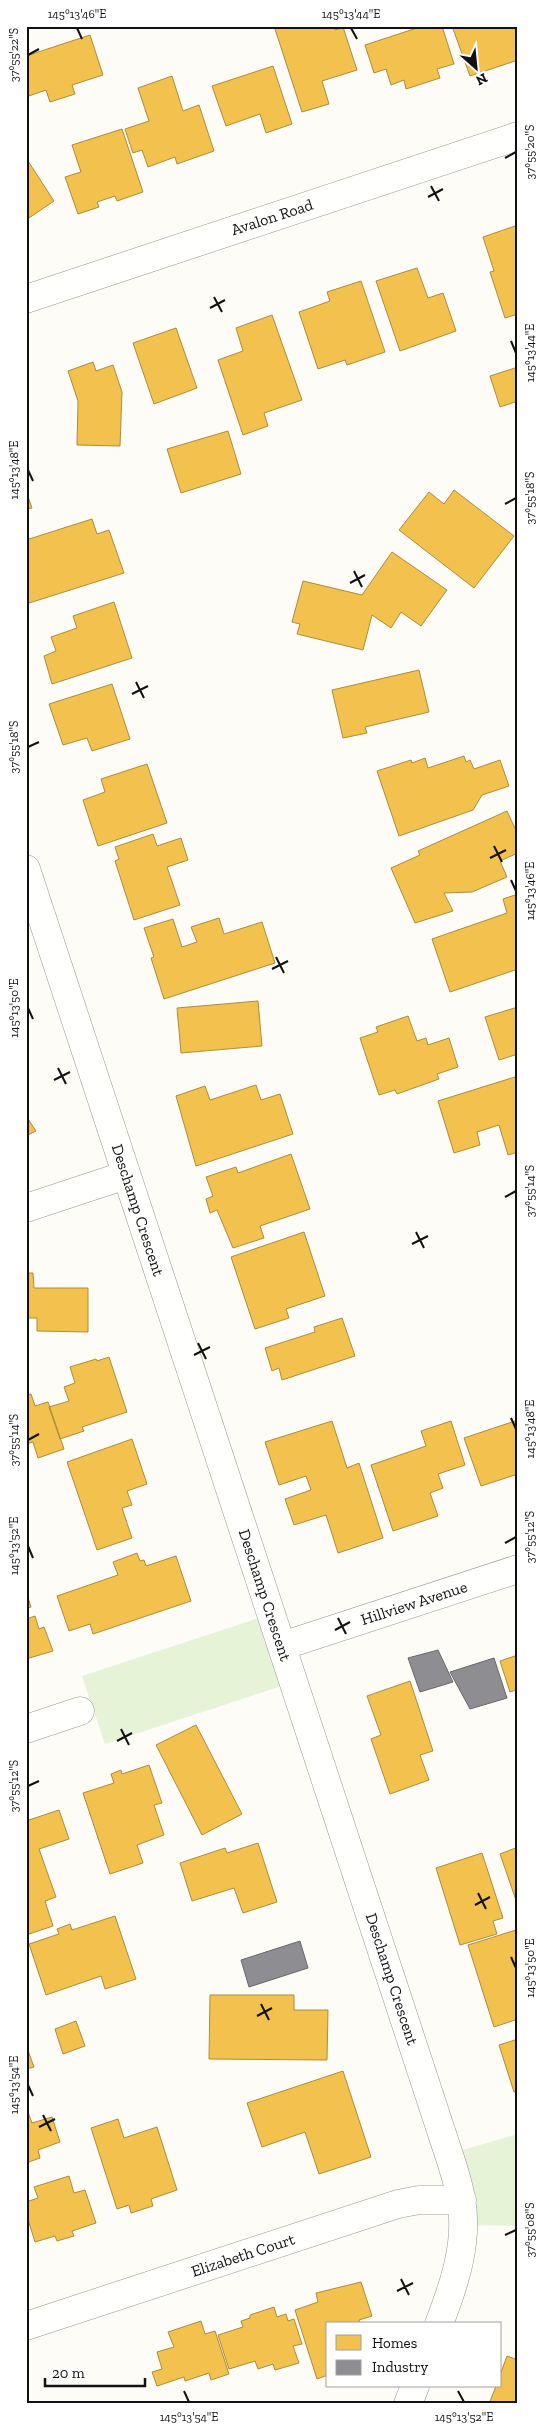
<svg xmlns="http://www.w3.org/2000/svg" width="544" height="2430" font-family="'Zilla Slab',serif">
<style>
.green{fill:#e7f3d7}
.homes{fill:#f2c14e;stroke:#ae8c3c}
.industry{fill:#8d8d92;stroke:#68686b}
.lines{fill:none;stroke-linecap:round;stroke-linejoin:round}
.street-casing{stroke:#979795;stroke-width:29}
.street{stroke:#fffffe;stroke-width:28}
.ticks{fill:none;stroke:#111;stroke-width:2}
.labels{text-anchor:middle;dominant-baseline:central;stroke-width:5;stroke-linejoin:round;paint-order:stroke}
.street-label{font-size:16px;fill:#111;stroke:#fff}
.neatline{fill:none;stroke:#111;stroke-width:2}
.ticks-label{font-size:12px;text-anchor:middle;fill:#111}
</style>
<rect width="100%" height="100%" fill="#fdfcf7"/>
<path class="green" d="M 271,1614 L 294,1682 L 105,1744 L 82,1676 Z
M 518,2134 L 518,2226 L 463,2225 L 449,2154 Z"/>
<path class="homes" d="M 274,26 L 334,26 L 335,30 L 343,27 L 357,70 L 322,81 L 329,104 L 302,112 Z
M 423,26 L 442,26 L 454,64 L 437,69 L 440,78 L 406,89 L 404,80 L 391,85 L 386,69 L 374,73 L 365,45 Z
M 452,26 L 517,26 L 518,60 L 470,76 Z
M 90,35 L 103,75 L 72,85 L 75,94 L 50,102 L 46,90 L 26,97 L 26,56 Z
M 273,66 L 292,124 L 266,133 L 260,114 L 226,126 L 212,86 Z
M 172,76 L 183,111 L 199,105 L 214,151 L 177,164 L 175,157 L 148,167 L 142,150 L 133,153 L 125,129 L 149,121 L 138,88 Z
M 122,129 L 143,192 L 117,201 L 115,196 L 97,202 L 99,207 L 78,214 L 65,177 L 81,172 L 72,145 Z
M 26,158 L 54,201 L 26,220 Z
M 518,225 L 518,314 L 505,318 L 490,272 L 494,271 L 483,237 Z
M 417,268 L 428,298 L 443,293 L 456,331 L 400,351 L 376,281 Z
M 361,281 L 385,352 L 347,365 L 345,360 L 318,369 L 299,312 L 330,301 L 327,292 Z
M 272,315 L 302,400 L 264,413 L 268,426 L 243,435 L 218,360 L 243,351 L 236,328 Z
M 176,328 L 197,388 L 154,404 L 133,343 Z
M 93,362 L 96,371 L 113,365 L 122,392 L 120,446 L 77,445 L 78,401 L 68,371 Z
M 518,367 L 518,401 L 500,407 L 490,376 Z
M 228,431 L 241,474 L 181,493 L 167,449 Z
M 454,490 L 514,536 L 474,588 L 399,530 L 429,492 L 444,504 Z
M 26,491 L 32,508 L 26,509 Z
M 92,519 L 97,534 L 109,530 L 124,573 L 26,604 L 26,540 Z
M 392,552 L 447,590 L 421,626 L 401,612 L 391,628 L 372,615 L 363,650 L 297,634 L 300,624 L 292,622 L 303,581 L 362,595 Z
M 114,602 L 132,658 L 52,684 L 44,656 L 56,651 L 51,637 L 77,628 L 73,616 Z
M 419,670 L 429,712 L 365,727 L 367,733 L 343,738 L 332,690 Z
M 112,684 L 130,739 L 92,751 L 87,738 L 63,745 L 49,704 Z
M 464,756 L 466,762 L 470,760 L 474,769 L 500,760 L 509,786 L 482,795 L 473,810 L 399,836 L 377,771 L 411,760 L 412,763 L 425,758 L 428,768 Z
M 147,764 L 167,823 L 98,846 L 83,800 L 105,792 L 101,779 Z
M 507,811 L 518,835 L 518,853 L 500,861 L 507,877 L 472,892 L 444,893 L 453,911 L 415,923 L 391,868 L 420,855 L 418,851 Z
M 153,834 L 157,846 L 181,838 L 188,860 L 167,867 L 180,905 L 134,920 L 115,861 L 119,859 L 115,847 Z
M 518,894 L 518,969 L 450,992 L 432,939 L 507,913 L 503,899 Z
M 219,918 L 224,934 L 262,922 L 275,963 L 164,999 L 151,958 L 154,957 L 144,928 L 173,919 L 182,947 L 197,942 L 191,927 Z
M 258,1001 L 262,1046 L 181,1053 L 177,1008 Z
M 518,1007 L 518,1054 L 499,1060 L 485,1017 Z
M 408,1016 L 417,1041 L 426,1038 L 428,1045 L 449,1038 L 458,1067 L 437,1074 L 439,1079 L 397,1094 L 395,1090 L 379,1095 L 360,1038 L 378,1032 L 376,1027 Z
M 518,1076 L 518,1152 L 508,1155 L 499,1125 L 477,1132 L 480,1145 L 454,1153 L 438,1101 Z
M 256,1085 L 261,1100 L 280,1094 L 293,1134 L 196,1166 L 176,1096 L 205,1086 L 210,1100 Z
M 26,1116 L 36,1131 L 26,1136 Z
M 291,1154 L 310,1209 L 260,1226 L 264,1238 L 233,1248 L 217,1210 L 210,1213 L 206,1199 L 213,1196 L 206,1177 L 236,1167 L 238,1173 Z
M 304,1232 L 325,1296 L 286,1309 L 289,1318 L 255,1329 L 231,1257 Z
M 26,1273 L 33,1273 L 34,1288 L 88,1288 L 88,1332 L 37,1331 L 37,1318 L 26,1318 Z
M 342,1318 L 355,1356 L 282,1380 L 279,1368 L 272,1371 L 265,1348 L 315,1332 L 314,1327 Z
M 109,1357 L 127,1412 L 82,1427 L 84,1431 L 60,1439 L 49,1407 L 69,1401 L 64,1387 L 75,1383 L 70,1367 L 96,1359 L 97,1361 Z
M 26,1392 L 27,1395 L 31,1394 L 35,1406 L 48,1402 L 64,1449 L 38,1458 L 33,1442 L 26,1444 Z
M 518,1420 L 518,1474 L 481,1486 L 464,1438 Z
M 332,1421 L 347,1468 L 359,1463 L 383,1538 L 338,1553 L 326,1515 L 294,1525 L 285,1499 L 311,1490 L 306,1476 L 279,1485 L 265,1442 Z
M 451,1421 L 465,1465 L 438,1474 L 443,1488 L 430,1493 L 438,1516 L 393,1531 L 371,1465 L 426,1446 L 421,1431 Z
M 132,1439 L 147,1484 L 127,1491 L 132,1505 L 122,1508 L 132,1538 L 97,1550 L 67,1462 Z
M 137,1553 L 140,1561 L 144,1560 L 146,1566 L 176,1556 L 191,1601 L 93,1634 L 90,1624 L 69,1631 L 57,1596 L 118,1575 L 113,1562 Z
M 26,1591 L 31,1607 L 26,1609 Z
M 35,1616 L 39,1629 L 44,1627 L 53,1651 L 26,1659 L 26,1619 Z
M 518,1655 L 518,1689 L 510,1692 L 500,1661 Z
M 410,1681 L 433,1751 L 420,1755 L 429,1780 L 390,1794 L 371,1739 L 381,1735 L 367,1696 Z
M 196,1725 L 242,1814 L 202,1835 L 156,1745 Z
M 149,1765 L 162,1803 L 154,1805 L 164,1835 L 137,1845 L 143,1863 L 110,1874 L 83,1793 L 114,1783 L 111,1774 L 121,1770 L 122,1774 Z
M 59,1810 L 69,1839 L 39,1849 L 56,1897 L 45,1901 L 53,1926 L 26,1935 L 26,1821 Z
M 258,1843 L 277,1902 L 243,1913 L 234,1888 L 192,1901 L 180,1863 L 225,1848 L 227,1853 Z
M 518,1847 L 518,1903 L 517,1903 L 500,1854 Z
M 482,1853 L 503,1918 L 493,1921 L 497,1934 L 460,1945 L 436,1868 Z
M 115,1916 L 136,1979 L 105,1989 L 101,1976 L 46,1995 L 29,1944 L 59,1934 L 57,1929 L 70,1924 L 72,1930 Z
M 516,1930 L 518,1936 L 518,2019 L 494,2027 L 468,1945 Z
M 210,1995 L 294,1995 L 294,2010 L 328,2010 L 327,2060 L 209,2059 Z
M 76,2021 L 85,2046 L 63,2054 L 55,2029 Z
M 518,2039 L 518,2091 L 514,2092 L 499,2045 Z
M 26,2045 L 34,2067 L 26,2069 Z
M 343,2071 L 371,2157 L 319,2174 L 305,2132 L 262,2147 L 247,2103 Z
M 28,2112 L 32,2123 L 52,2117 L 60,2142 L 38,2150 L 40,2158 L 26,2163 L 26,2113 Z
M 118,2119 L 124,2138 L 157,2127 L 177,2190 L 151,2199 L 153,2206 L 131,2213 L 129,2205 L 117,2209 L 91,2128 Z
M 69,2176 L 74,2193 L 85,2190 L 96,2223 L 72,2231 L 74,2236 L 57,2241 L 55,2236 L 35,2242 L 26,2213 L 26,2202 L 38,2198 L 34,2187 Z
M 361,2282 L 372,2316 L 359,2320 L 360,2324 L 328,2324 L 328,2375 L 317,2379 L 295,2310 L 318,2302 L 316,2293 Z
M 274,2307 L 277,2317 L 286,2314 L 288,2321 L 294,2319 L 302,2344 L 293,2346 L 299,2363 L 275,2370 L 273,2364 L 258,2369 L 255,2361 L 229,2369 L 218,2335 L 243,2327 L 241,2321 L 250,2318 L 250,2315 Z
M 201,2321 L 205,2334 L 215,2331 L 229,2374 L 211,2380 L 209,2373 L 185,2381 L 184,2377 L 157,2386 L 152,2372 L 162,2369 L 157,2352 L 174,2347 L 168,2332 Z
M 507,2356 L 518,2360 L 518,2404 L 489,2404 L 496,2386 L 500,2386 L 500,2375 Z"/>
<path class="industry" d="M 438,1650 L 453,1682 L 420,1692 L 408,1658 Z
M 494,1658 L 507,1698 L 470,1709 L 450,1672 Z
M 300,1941 L 308,1968 L 249,1987 L 241,1960 Z"/>
<g class="lines">
<defs>
<path id="street" d="M 26,299 L 518,136
M 26,869 L 451,2161 C 455,2174 459,2186 461,2199 C 469,2242 454,2285 439,2324
M 26,1208 L 126,1175
M 282,1646 L 518,1569
M 26,1729 L 80,1711
M 26,2326 L 398,2204 L 419,2200 L 462,2200
M 408,2404 L 415,2386"/>
</defs>
<use href="#street" class="street-casing"/>
<use href="#street" class="street"/>
</g>
<path class="ticks" d="M 77,28 L 82,39M 351,28 L 357,39M 28,55 L 39,49M 505,158 L 516,152M 431,186 L 439,201M 428,197 L 443,189M 214,297 L 222,312M 210,308 L 225,300M 511,341 L 516,353M 28,470 L 33,481M 505,504 L 516,498M 354,571 L 362,587M 350,583 L 365,575M 136,682 L 144,698M 132,694 L 148,686M 28,747 L 39,742M 494,846 L 502,862M 490,858 L 506,850M 511,880 L 516,891M 276,957 L 284,973M 272,969 L 288,961M 28,1008 L 33,1019M 58,1068 L 66,1084M 54,1080 L 70,1072M 505,1197 L 516,1191M 416,1232 L 424,1248M 412,1244 L 428,1236M 198,1343 L 206,1359M 194,1355 L 210,1347M 511,1418 L 516,1429M 28,1440 L 39,1434M 505,1543 L 516,1537M 28,1546 L 33,1558M 338,1618 L 346,1634M 335,1630 L 350,1622M 121,1729 L 129,1745M 117,1741 L 132,1733M 28,1786 L 39,1781M 478,1893 L 486,1909M 475,1905 L 490,1897M 511,1957 L 516,1968M 261,2004 L 269,2020M 257,2016 L 272,2008M 28,2085 L 33,2096M 43,2115 L 51,2131M 39,2127 L 55,2119M 505,2235 L 516,2230M 401,2279 L 409,2295M 397,2291 L 413,2283M 184,2391 L 189,2402M 458,2391 L 464,2402"/>
<g class="labels">
<g class="street-label">
<text transform="translate(272 217) rotate(-18)">Avalon Road</text>
<text transform="translate(138 1210) rotate(72)">Deschamp Crescent</text>
<text transform="translate(265 1595) rotate(72)">Deschamp Crescent</text>
<text transform="translate(414 1603) rotate(-18)">Hillview Avenue</text>
<text transform="translate(392 1979) rotate(72)">Deschamp Crescent</text>
<text transform="translate(243 2255) rotate(-18)">Elizabeth Court</text>
</g>
</g>
<rect width="544" height="2430" fill="none" stroke="#ffffff" stroke-width="55"/>
<rect x="326" y="2322" width="175" height="65" fill="#ffffff" stroke="#a0a0a0"/>
<rect x="336" y="2335" width="25" height="15" fill="#f2c14e" stroke="#a0a0a0"/>
<text x="372" y="2348" font-size="15" fill="#111111">Homes</text>
<rect x="336" y="2360" width="25" height="15" fill="#8d8d92" stroke="#a0a0a0"/>
<text x="372" y="2372" font-size="15" fill="#111111">Industry</text>
<g transform="translate(476 68) rotate(153)" stroke="#ffffff" stroke-width="4" paint-order="stroke">
<path d="M0-4L9 19L0 12L-9 19Z" fill="#111111"/>
<text y="-8" font-size="14" font-weight="bold" text-anchor="middle" fill="#111111">N</text>
</g>
<path d="M45 2378v8h100v-8" fill="none" stroke="#111111" stroke-width="2.5"/>
<text x="52" y="2378" font-size="15" fill="#111111" stroke="#ffffff" stroke-width="4" paint-order="stroke">20 m</text>
<rect x="28" y="28" width="488" height="2374" class="neatline"/>
<g class="ticks-label">
<text x="77" y="18">145°13'46"E</text>
<text x="351" y="18">145°13'44"E</text>
<text transform="translate(14 55) rotate(-90)" y="4">37°55'22"S</text>
<text transform="translate(530 152) rotate(-90)" y="4">37°55'20"S</text>
<text transform="translate(530 353) rotate(-90)" y="4">145°13'44"E</text>
<text transform="translate(14 470) rotate(-90)" y="4">145°13'48"E</text>
<text transform="translate(530 498) rotate(-90)" y="4">37°55'18"S</text>
<text transform="translate(14 747) rotate(-90)" y="4">37°55'18"S</text>
<text transform="translate(530 891) rotate(-90)" y="4">145°13'46"E</text>
<text transform="translate(14 1008) rotate(-90)" y="4">145°13'50"E</text>
<text transform="translate(530 1191) rotate(-90)" y="4">37°55'14"S</text>
<text transform="translate(530 1429) rotate(-90)" y="4">145°13'48"E</text>
<text transform="translate(14 1440) rotate(-90)" y="4">37°55'14"S</text>
<text transform="translate(530 1537) rotate(-90)" y="4">37°55'12"S</text>
<text transform="translate(14 1546) rotate(-90)" y="4">145°13'52"E</text>
<text transform="translate(14 1786) rotate(-90)" y="4">37°55'12"S</text>
<text transform="translate(530 1968) rotate(-90)" y="4">145°13'50"E</text>
<text transform="translate(14 2085) rotate(-90)" y="4">145°13'54"E</text>
<text transform="translate(530 2230) rotate(-90)" y="4">37°55'08"S</text>
<text x="189" y="2421">145°13'54"E</text>
<text x="464" y="2421">145°13'52"E</text>
</g>
</svg>
